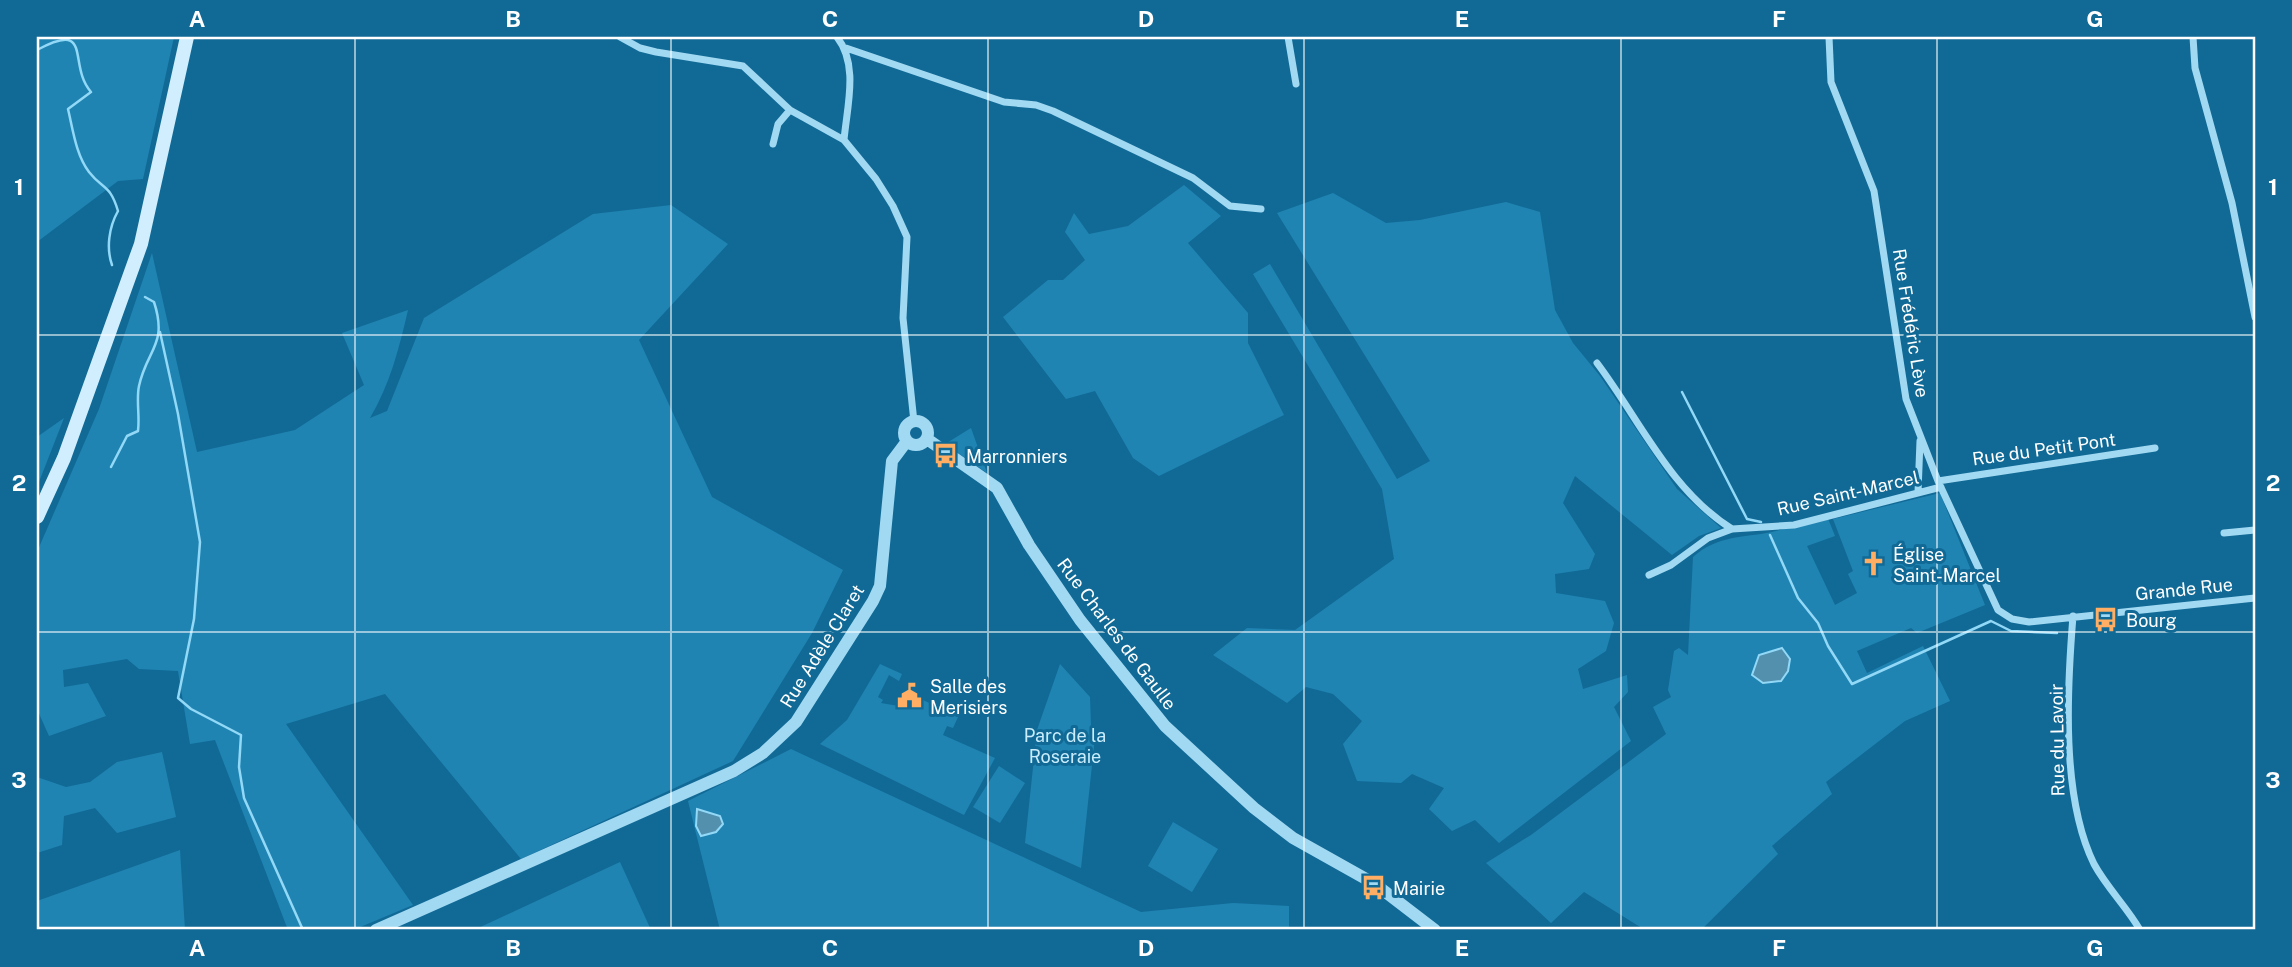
<svg xmlns="http://www.w3.org/2000/svg" width="2292" height="967" font-family="'Public Sans',sans-serif">
<style>
.green{fill:#2084b3}
.water{fill:#5290ae;stroke:#92d8f7;stroke-width:2}
.lines{fill:none;stroke-linecap:round;stroke-linejoin:round}
.stream{stroke:#92d8f7;stroke-width:2.5}
.minor{stroke:#a1d9f3;stroke-width:7}
.tertiary{stroke:#a1d9f3;stroke-width:12}
.secondary{stroke:#d0eefd;stroke-width:14}
.grid{fill:none;stroke:#fff;stroke-width:2;stroke-opacity:0.55}
.labels{text-anchor:middle;dominant-baseline:central;stroke-width:6;stroke-linejoin:round;paint-order:stroke}
.street-label{font-size:18px;fill:#fff;stroke:#116a96}
.poi-label{font-size:18px;fill:#fff;stroke:#116a96;text-anchor:start}
.park-label{font-size:18px;fill:#c9edfd;stroke:#116a96}
.neatline{fill:none;stroke:#fff;stroke-width:2.5}
.grid-label{font-size:23px;text-anchor:middle;font-weight:bold;fill:#fff}
</style>
<rect width="100%" height="100%" fill="#116a96"/>
<path class="green" d="M 37,37 L 174,37 L 143,179 L 118,181 L 37,242 Z
M 1184,185 L 1221,216 L 1188,243 L 1248,313 L 1248,343 L 1284,415 L 1159,476 L 1133,458 L 1095,391 L 1066,399 L 1003,317 L 1048,280 L 1063,280 L 1085,260 L 1065,232 L 1074,213 L 1089,234 L 1128,226 Z
M 1333,193 L 1386,223 L 1420,220 L 1506,202 L 1540,212 L 1555,310 L 1573,343 L 1600,376 L 1677,489 L 1721,528 L 1699,536 L 1672,555 L 1575,476 L 1563,503 L 1595,554 L 1589,569 L 1555,574 L 1556,593 L 1605,601 L 1614,623 L 1606,651 L 1578,669 L 1583,689 L 1627,675 L 1628,692 L 1614,707 L 1631,741 L 1499,843 L 1475,820 L 1452,831 L 1429,809 L 1444,788 L 1412,774 L 1401,783 L 1357,781 L 1343,744 L 1362,721 L 1333,694 L 1306,687 L 1287,703 L 1213,655 L 1247,628 L 1295,630 L 1394,559 L 1382,489 L 1253,274 L 1270,264 L 1397,479 L 1430,461 L 1277,213 Z
M 671,205 L 728,244 L 639,340 L 712,497 L 843,570 L 812,633 L 733,761 L 521,859 L 385,694 L 286,724 L 413,905 L 353,930 L 288,930 L 215,740 L 190,744 L 178,671 L 139,669 L 127,659 L 63,670 L 64,687 L 88,683 L 106,716 L 49,736 L 37,709 L 37,552 L 99,409 L 152,253 L 197,452 L 295,430 L 364,385 L 342,333 L 408,310 C 399,349 390,384 370,418 L 387,411 L 424,318 L 593,214 Z
M 64,418 L 37,487 L 37,437 Z
M 971,428 L 987,473 L 945,444 Z
M 1940,493 L 1985,605 L 1917,633 L 1911,628 L 1857,651 L 1867,673 L 1923,646 L 1950,701 L 1905,721 L 1826,782 L 1832,794 L 1772,846 L 1778,854 L 1701,930 L 1645,930 L 1584,892 L 1551,923 L 1486,863 L 1531,835 L 1666,734 L 1653,707 L 1671,697 L 1668,690 L 1674,651 L 1679,648 L 1688,655 L 1693,557 C 1718,535 1742,538 1772,532 C 1790,528 1809,521 1827,516 L 1835,536 L 1807,546 L 1835,605 L 1857,593 L 1848,574 L 1853,571 L 1833,519 Z
M 880,664 L 902,674 L 899,681 L 889,675 L 878,697 L 883,700 L 881,703 L 916,709 L 921,699 L 958,717 L 953,728 L 947,726 L 943,735 L 995,758 L 964,815 L 820,744 L 847,720 Z
M 1060,664 L 1090,697 L 1091,726 L 1095,737 L 1081,868 L 1025,843 L 1037,730 Z
M 791,749 L 1141,912 L 1233,903 L 1289,906 L 1289,930 L 720,930 L 688,801 Z
M 162,752 L 176,817 L 117,833 L 95,808 L 64,816 L 62,845 L 37,853 L 37,777 L 66,787 L 90,782 L 117,762 Z
M 999,766 L 1025,783 L 1000,823 L 973,807 Z
M 1173,822 L 1218,849 L 1192,892 L 1148,866 Z
M 180,850 L 185,930 L 37,930 L 37,901 Z
M 620,862 L 651,930 L 474,930 Z"/>
<path class="water" d="M 1782,648 L 1790,659 L 1788,671 L 1781,681 L 1763,683 L 1752,675 L 1759,655 Z
M 697,809 L 720,816 L 723,824 L 716,832 L 701,836 L 696,826 Z"/>
<g class="lines">
<path class="stream" d="M 37,50 C 94,19 67,65 91,92 L 68,109 C 73,130 76,155 89,172 C 103,190 110,184 118,211 C 109,227 106,248 112,265
M 160,332 L 178,414 L 200,542 L 194,619 L 178,698 L 191,709 L 241,735 L 239,767 L 244,798 L 303,930
M 1682,392 L 1747,519 L 1761,522
M 111,467 L 127,436 L 138,431 C 140,416 136,400 139,386 C 147,349 168,345 154,302 L 145,297
M 1770,535 L 1798,598 L 1818,623 L 1828,646 L 1852,684 L 1991,621 L 2011,631 L 2057,633"/>
<path class="minor" d="M 620,37 L 640,48 L 656,52 L 743,66 L 790,110 L 844,140 L 876,179 L 893,206 L 907,237 L 903,318 L 914,422
M 837,37 C 859,65 847,106 844,140
M 1288,37 L 1296,84
M 1829,37 L 1831,82 L 1874,191 L 1906,399 L 1938,481 L 1998,610 L 2012,619 L 2029,622 L 2255,598
M 2193,37 L 2195,68 L 2232,203 L 2255,317
M 846,48 L 1004,102 L 1036,105 L 1053,111 L 1193,178 L 1230,206 L 1261,209
M 773,144 L 778,124 L 790,110
M 1597,363 C 1640,420 1670,490 1732,529
M 1938,481 L 2155,448
M 1918,492 L 1920,441
M 2224,533 L 2255,530
M 1649,575 L 1671,565 L 1708,538 L 1732,529 L 1794,525 L 1941,487
M 2073,616 C 2067,690 2061,797 2094,864 C 2107,888 2127,907 2140,930"/>
<path class="tertiary" d="M904 433a12 12 0 1 1 24 0a12 12 0 1 1-24 0Z
M 927,439 L 997,488 L 1029,545 L 1080,620 L 1165,726 L 1254,808 L 1293,838 L 1375,884 L 1435,930
M 376,930 L 734,771 L 763,753 L 796,722 L 873,601 L 880,586 L 892,461 L 907,441"/>
<path class="secondary" d="M 37,517 L 64,458 L 141,244 L 187,37"/>
</g>
<path class="grid" d="M 355,37 L 355,930M 671,37 L 671,930M 988,37 L 988,930M 1304,37 L 1304,930M 1621,37 L 1621,930M 1937,37 L 1937,930M 37,335 L 2255,335M 37,632 L 2255,632"/>
<defs>
<symbol id="bus-bare" viewBox="-9 -9 18 18"><path d="M-5-6H5V4H4V6H2V4H-2V6H-4V4H-5ZM-3.5-4V0h7V-4ZM-3.5 1.2v1.5H-2V1.2ZM2 1.2v1.5H3.5V1.2Z" fill="#ffae63" stroke="#116a96" stroke-width="2.5" paint-order="stroke"/></symbol>
<symbol id="church-bare" viewBox="-9 -9 18 18"><path d="M-1.2-6h2.4v3.5h3.3v2.4h-3.3V6h-2.4V-.1h-3.3v-2.4h3.3Z" fill="#ffae63" stroke="#116a96" stroke-width="2.5" paint-order="stroke"/></symbol>
<symbol id="civic-bare" viewBox="-9 -9 18 18"><path d="M-.6-6.5H3V-4.5H.6V-3L4-1V1h2V6H-6V1h2V-1L-.6-3ZM-1.2 2.5V6h2.4V2.5Z" fill="#ffae63" stroke="#116a96" stroke-width="2.5" paint-order="stroke"/></symbol>
</defs>
<g fill-rule="evenodd">
<use href="#bus-bare" x="928" y="438" width="35" height="35"/>
<use href="#church-bare" x="1856" y="546" width="35" height="35"/>
<use href="#bus-bare" x="2088" y="602" width="35" height="35"/>
<use href="#civic-bare" x="892" y="678" width="35" height="35"/>
<use href="#bus-bare" x="1356" y="870" width="35" height="35"/>
</g>
<g class="labels">
<g class="street-label">
<text transform="translate(1911 323) rotate(81)">Rue Frédéric Lève</text>
<text transform="translate(2044 449) rotate(-8)">Rue du Petit Pont</text>
<text transform="translate(1848 493) rotate(-13)">Rue Saint-Marcel</text>
<text transform="translate(2184 589) rotate(-6)">Grande Rue</text>
<text transform="translate(1117 634) rotate(53)">Rue Charles de Gaulle</text>
<text transform="translate(822 646) rotate(-58)">Rue Adèle Claret</text>
<text transform="translate(2057 740) rotate(-91)">Rue du Lavoir</text>
</g>
<g class="poi-label">
<text x="966" y="456">Marronniers</text>
<text x="1893" y="554">Église<tspan x="1893" dy="21">Saint-Marcel</tspan></text>
<text x="2126" y="620">Bourg</text>
<text x="930" y="686">Salle des<tspan x="930" dy="21">Merisiers</tspan></text>
<text x="1393" y="888">Mairie</text>
</g>
<g class="park-label">
<text x="1065" y="735">Parc de la<tspan x="1065" dy="21">Roseraie</tspan></text>
</g>
</g>
<rect width="2292" height="967" fill="none" stroke="#116a96" stroke-width="77"/>
<rect x="38" y="38" width="2216" height="890" class="neatline"/>
<g class="grid-label">
<text x="197" y="27">A</text>
<text x="513" y="27">B</text>
<text x="830" y="27">C</text>
<text x="1146" y="27">D</text>
<text x="1462" y="27">E</text>
<text x="1779" y="27">F</text>
<text x="2095" y="27">G</text>
<text x="19" y="195">1</text>
<text x="2273" y="195">1</text>
<text x="19" y="491">2</text>
<text x="2273" y="491">2</text>
<text x="19" y="788">3</text>
<text x="2273" y="788">3</text>
<text x="197" y="956">A</text>
<text x="513" y="956">B</text>
<text x="830" y="956">C</text>
<text x="1146" y="956">D</text>
<text x="1462" y="956">E</text>
<text x="1779" y="956">F</text>
<text x="2095" y="956">G</text>
</g>
</svg>
